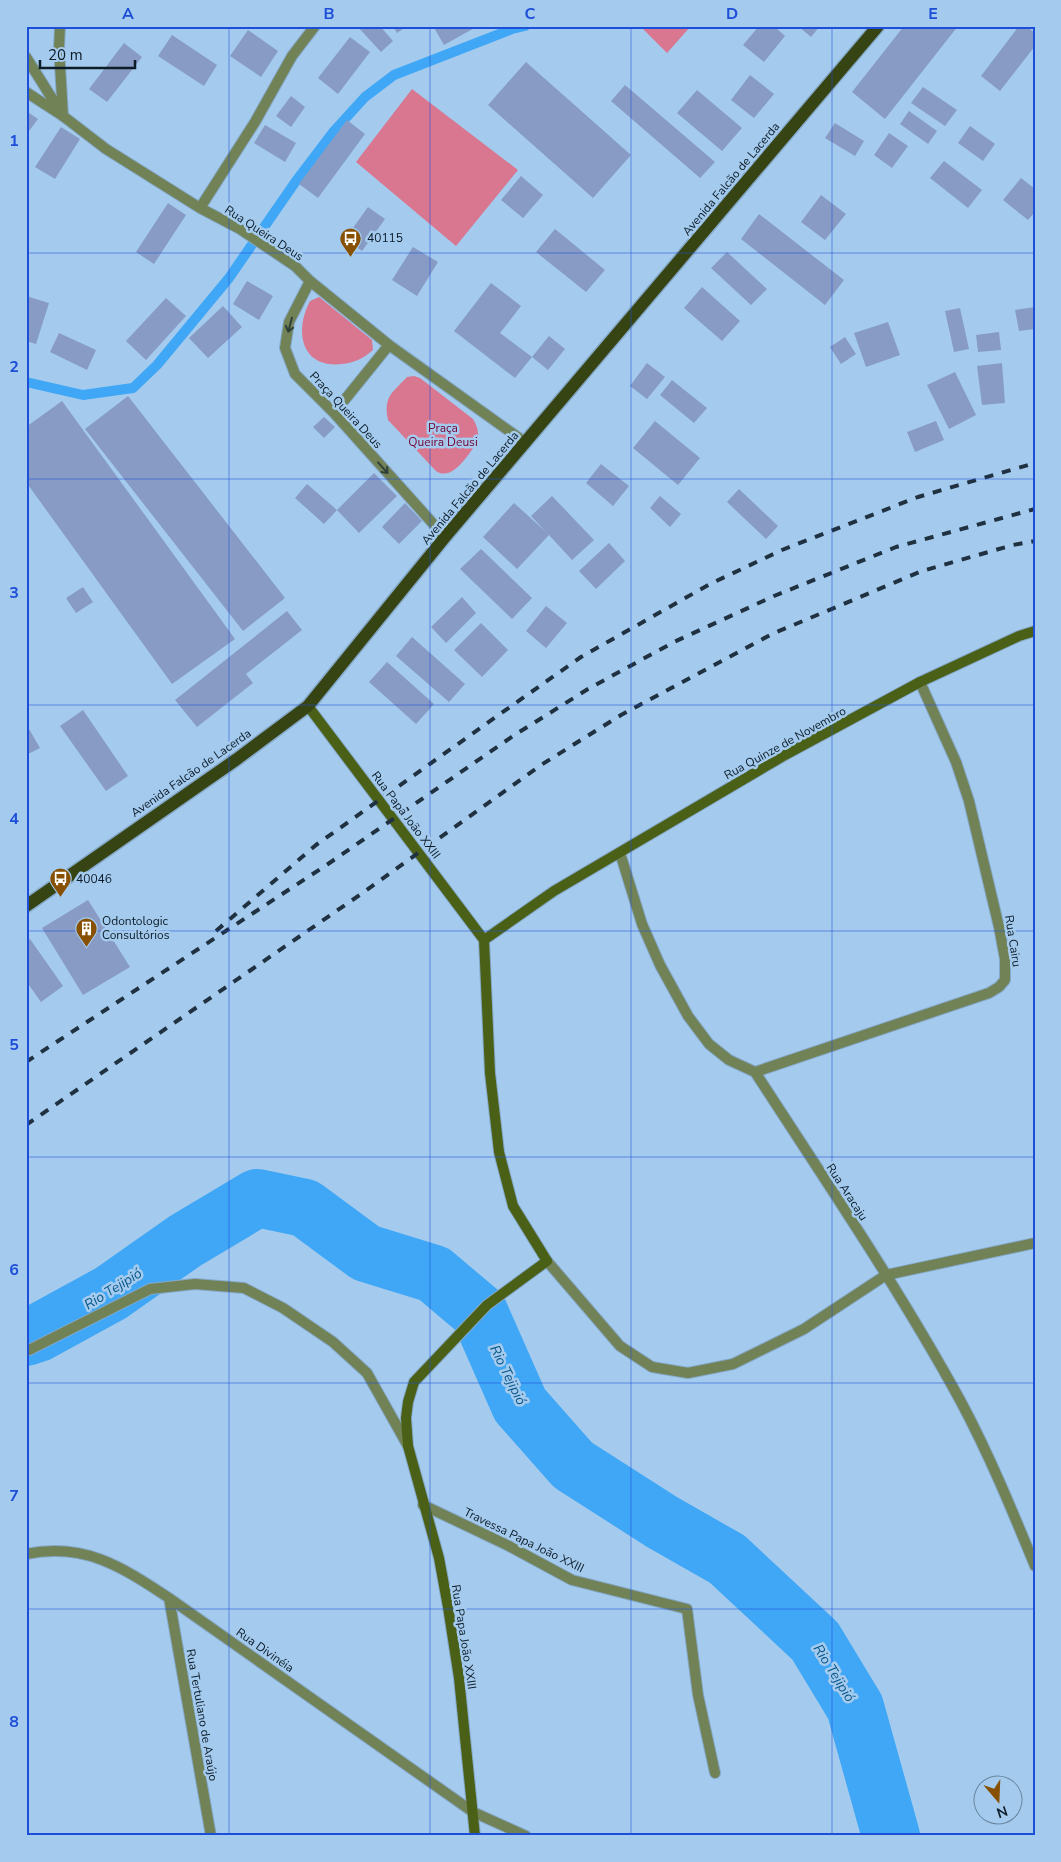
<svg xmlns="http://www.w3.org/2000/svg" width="1061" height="1862" font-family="'Nunito Sans',sans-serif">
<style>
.green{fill:#d8778f}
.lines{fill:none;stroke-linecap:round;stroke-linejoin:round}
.stream{stroke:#3fa7f5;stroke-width:10}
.river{stroke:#3fa7f5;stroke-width:58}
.building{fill:#879bc4}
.lane-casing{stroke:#86a8c7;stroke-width:12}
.street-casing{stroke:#86a8c7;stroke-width:12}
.secondary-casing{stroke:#86a8c7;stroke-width:12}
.primary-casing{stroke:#86a8c7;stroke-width:15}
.lane{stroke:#718256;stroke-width:10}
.street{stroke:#718256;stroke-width:10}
.secondary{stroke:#4a6017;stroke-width:10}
.primary{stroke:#354412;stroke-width:12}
.rail{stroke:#203241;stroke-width:4;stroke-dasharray:9 9;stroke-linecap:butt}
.oneway{stroke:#304039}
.grid{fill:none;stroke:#1d4ed8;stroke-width:1;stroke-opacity:0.55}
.labels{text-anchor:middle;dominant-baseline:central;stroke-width:5;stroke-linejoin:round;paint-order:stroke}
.street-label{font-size:12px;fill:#0d1c29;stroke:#a4cbee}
.poi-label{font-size:12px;fill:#0d1c29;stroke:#a4cbee;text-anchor:start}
.park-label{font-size:12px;fill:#740233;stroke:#a4cbee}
.water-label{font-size:14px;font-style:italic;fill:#095789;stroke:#a4cbee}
.neatline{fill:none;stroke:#1d4ed8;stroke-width:2}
.grid-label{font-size:16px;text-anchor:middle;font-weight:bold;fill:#1d4ed8}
</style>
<rect width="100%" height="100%" fill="#a4cbee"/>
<path class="green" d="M 640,26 L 691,26 L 667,53 Z
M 412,89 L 518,170 L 456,246 L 356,162 Z
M 319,297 L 372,340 L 373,350 C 364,358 354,363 342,364 C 301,369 294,331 310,301 Z
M 414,376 L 420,378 L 473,419 C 478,427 480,436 476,444 C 468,455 452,482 436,471 L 388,420 C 383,397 392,393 407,377 Z"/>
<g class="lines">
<path class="stream" d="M 26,382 L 83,395 L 133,388 L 157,365 L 229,278 L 296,181 L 334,131 L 365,97 L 394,75 L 512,29 L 525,26"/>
<path class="river" d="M 26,1337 L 38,1333 L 111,1293 L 185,1241 L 257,1198 L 305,1208 L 366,1253 L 434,1274 L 479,1312 L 520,1405 L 573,1465 L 662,1522 L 727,1559 L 815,1641 L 855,1707 L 891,1836"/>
</g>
<path class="building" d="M 357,26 L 380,26 L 393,41 L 381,52 Z
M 393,26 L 407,26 L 397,33 Z
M 433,26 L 478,26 L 444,45 Z
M 759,26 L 774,26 L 785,36 L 764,62 L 743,45 Z
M 798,26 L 820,26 L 811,37 Z
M 904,26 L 958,26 L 885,119 L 852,92 Z
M 1019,26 L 1026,26 L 1035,33 L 1035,46 L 1000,91 L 981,76 Z
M 248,30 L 278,51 L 261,77 L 230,56 Z
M 172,35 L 217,65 L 204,86 L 158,56 Z
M 350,37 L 370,52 L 338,94 L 318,78 Z
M 124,43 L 142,57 L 107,102 L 89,89 Z
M 526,62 L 631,155 L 593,198 L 488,105 Z
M 750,75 L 774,94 L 754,118 L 731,100 Z
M 625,85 L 715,162 L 700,178 L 611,101 Z
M 923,87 L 957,110 L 945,126 L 911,103 Z
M 697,90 L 742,128 L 722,151 L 677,113 Z
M 291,96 L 305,107 L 291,127 L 276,116 Z
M 26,111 L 38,119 L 26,135 Z
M 909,111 L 937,131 L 928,144 L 900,124 Z
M 347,120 L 365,134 L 318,198 L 299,184 Z
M 835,123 L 864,141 L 855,156 L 825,138 Z
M 265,125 L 296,143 L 285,162 L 254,143 Z
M 970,126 L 995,144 L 983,161 L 958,143 Z
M 61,127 L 80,139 L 55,179 L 35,167 Z
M 889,133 L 908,146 L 892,168 L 874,155 Z
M 944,161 L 982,190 L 968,208 L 930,178 Z
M 521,176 L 543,195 L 523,218 L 501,200 Z
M 1021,178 L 1035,189 L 1035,212 L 1028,220 L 1003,200 Z
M 821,195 L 846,214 L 825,240 L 801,222 Z
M 168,203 L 186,215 L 154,264 L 136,252 Z
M 368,207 L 385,219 L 362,251 L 345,239 Z
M 759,214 L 844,280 L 825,305 L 741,239 Z
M 555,229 L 605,270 L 586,292 L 536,252 Z
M 413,247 L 438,262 L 417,296 L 392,280 Z
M 727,252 L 767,289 L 751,305 L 711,268 Z
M 247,281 L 273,296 L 259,320 L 233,304 Z
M 491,283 L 521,306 L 500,333 L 532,357 L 515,378 L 454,331 Z
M 702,287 L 740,321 L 722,341 L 684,308 Z
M 26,296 L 49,303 L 36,344 L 26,341 Z
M 166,298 L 186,316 L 146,360 L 126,341 Z
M 223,306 L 242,327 L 208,358 L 189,338 Z
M 1035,307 L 1035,329 L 1019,331 L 1015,310 Z
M 960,308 L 969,349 L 954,352 L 945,311 Z
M 888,322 L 900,355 L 866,367 L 854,333 Z
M 999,332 L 1001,350 L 978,352 L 976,335 Z
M 59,333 L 96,350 L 87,370 L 50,352 Z
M 549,336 L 565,349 L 548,370 L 532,357 Z
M 845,337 L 856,354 L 841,364 L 830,347 Z
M 647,363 L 665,377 L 647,399 L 630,386 Z
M 1002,363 L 1005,403 L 982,405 L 977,366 Z
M 955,372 L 976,415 L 949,429 L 927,385 Z
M 672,380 L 707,408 L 694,423 L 660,395 Z
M 128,396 L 285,598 L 243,631 L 85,429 Z
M 62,401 L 235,639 L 172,684 L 26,482 L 26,427 Z
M 324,417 L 335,427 L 324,438 L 313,427 Z
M 655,421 L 700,458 L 678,485 L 633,448 Z
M 936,421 L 944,440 L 915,452 L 907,432 Z
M 601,464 L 629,486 L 613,506 L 586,483 Z
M 374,473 L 397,496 L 359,533 L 337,510 Z
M 307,484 L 337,510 L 324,524 L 295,498 Z
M 739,489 L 778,526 L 766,539 L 727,502 Z
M 552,496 L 594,540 L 572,560 L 549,535 L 517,569 L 483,537 L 514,503 L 545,531 L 531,516 Z
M 660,496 L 681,514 L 670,527 L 650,508 Z
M 405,503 L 422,521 L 399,544 L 382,527 Z
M 609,543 L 625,561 L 596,589 L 579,571 Z
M 481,549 L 532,598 L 512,619 L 460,569 Z
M 83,587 L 93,602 L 76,613 L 66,598 Z
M 462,597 L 476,613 L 446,643 L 431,627 Z
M 546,606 L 567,623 L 546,648 L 526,631 Z
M 287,611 L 302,630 L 246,674 L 253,683 L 197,727 L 175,700 Z
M 481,623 L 508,650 L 482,677 L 454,650 Z
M 412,637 L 465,684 L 449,702 L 396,656 Z
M 387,662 L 434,704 L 416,724 L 369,682 Z
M 83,710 L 128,776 L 106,791 L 60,726 Z
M 29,729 L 40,748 L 26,755 L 26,730 Z
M 88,900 L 130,967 L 83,995 L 42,928 Z
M 30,939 L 63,986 L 41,1002 L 26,981 L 26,942 Z"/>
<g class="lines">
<defs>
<path id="lane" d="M 26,57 L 63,116"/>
<path id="street" d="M 60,26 L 59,48 L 63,116
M 26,92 L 63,116 L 106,149 L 200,208 L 240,229 L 295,266 L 310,281 L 389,345 L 526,443
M 200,208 L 255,122 L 292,56 L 315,26
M 310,281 L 289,322 L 285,348 L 295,374 L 334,413 L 445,537
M 334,413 L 389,345
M 620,853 L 642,924 L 660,965 L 688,1016 L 709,1044 L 729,1060 L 755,1072 C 825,1180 898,1287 960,1400 C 989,1454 1012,1510 1035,1566
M 755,1072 L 989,993 L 999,987 L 1005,980 L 1005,959 L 999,927 L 969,801 L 956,762 L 920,682
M 547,1261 L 620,1346 L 652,1367 L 688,1373 L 733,1364 L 804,1329 L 886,1275 L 1035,1243
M 29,1350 L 150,1289 L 195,1284 L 244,1288 L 283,1308 L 333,1342 L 367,1373 L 408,1446
M 423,1505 L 507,1545 L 572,1580 L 687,1609 L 698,1695 L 715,1773
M 26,1554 C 85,1542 122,1567 169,1598 L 473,1812 L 526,1836
M 169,1598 L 211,1836"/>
<path id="secondary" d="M 308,706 L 484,940 L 490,1073 L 499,1152 L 513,1206 L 547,1261 L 487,1305 L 414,1382 L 408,1402 L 406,1418 L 408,1446 L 439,1558 L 448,1607 L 459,1678 L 475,1836
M 484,940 L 554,891 L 785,755 L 920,682 L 1019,636 L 1035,631"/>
<path id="primary" d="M 26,906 L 237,759 L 308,706 L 445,537 L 878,26"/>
</defs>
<use href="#lane" class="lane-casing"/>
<use href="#street" class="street-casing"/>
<use href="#secondary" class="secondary-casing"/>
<use href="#primary" class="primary-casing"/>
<use href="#lane" class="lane"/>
<use href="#street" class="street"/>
<use href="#secondary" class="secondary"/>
<use href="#primary" class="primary"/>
<path class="rail" d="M 216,931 L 316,845 L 500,714 L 581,657 L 710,584 L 782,550 L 918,497 L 1035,463
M 26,1062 L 328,864 L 513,736 L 588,689 L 674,642 L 774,596 L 896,547 L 1035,509
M 26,1125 L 364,892 L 541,765 L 621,715 L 772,634 L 922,571 L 1013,545 L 1035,541"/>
</g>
<defs><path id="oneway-shaft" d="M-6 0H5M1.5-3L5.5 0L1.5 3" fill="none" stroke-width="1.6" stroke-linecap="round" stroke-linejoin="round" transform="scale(1.25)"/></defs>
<g class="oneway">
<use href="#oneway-shaft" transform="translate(290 325) rotate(105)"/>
<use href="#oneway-shaft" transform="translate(383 468) rotate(48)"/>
</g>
<path class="grid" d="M 229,26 L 229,1836M 430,26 L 430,1836M 631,26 L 631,1836M 832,26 L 832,1836M 26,253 L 1035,253M 26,479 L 1035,479M 26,705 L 1035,705M 26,931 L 1035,931M 26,1157 L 1035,1157M 26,1383 L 1035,1383M 26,1609 L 1035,1609"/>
<defs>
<symbol id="bus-pin" viewBox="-11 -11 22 30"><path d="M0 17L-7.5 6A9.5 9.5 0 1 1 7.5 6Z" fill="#885002" stroke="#a4cbee"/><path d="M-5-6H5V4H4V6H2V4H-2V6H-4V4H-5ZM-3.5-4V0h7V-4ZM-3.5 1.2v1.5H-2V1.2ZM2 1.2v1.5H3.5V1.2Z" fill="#fff"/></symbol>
<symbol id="building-pin" viewBox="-11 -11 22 30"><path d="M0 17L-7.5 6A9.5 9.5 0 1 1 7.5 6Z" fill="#885002" stroke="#a4cbee"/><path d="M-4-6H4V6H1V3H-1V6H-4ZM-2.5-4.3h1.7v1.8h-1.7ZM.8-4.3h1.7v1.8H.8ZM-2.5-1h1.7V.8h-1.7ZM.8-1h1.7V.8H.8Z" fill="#fff"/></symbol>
</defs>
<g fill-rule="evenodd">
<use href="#bus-pin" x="338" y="226" width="25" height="34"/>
<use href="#bus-pin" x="48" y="866" width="25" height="34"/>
<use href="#building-pin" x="74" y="916" width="25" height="34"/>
</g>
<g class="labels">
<g class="street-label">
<text transform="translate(731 179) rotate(-50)">Avenida Falcão de Lacerda</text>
<text transform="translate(264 233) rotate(33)">Rua Queira Deus</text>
<text transform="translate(346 410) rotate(47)">Praça Queira Deus</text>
<text transform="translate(470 488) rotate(-50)">Avenida Falcão de Lacerda</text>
<text transform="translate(785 743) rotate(-29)">Rua Quinze de Novembro</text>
<text transform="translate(191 773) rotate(-35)">Avenida Falcão de Lacerda</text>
<text transform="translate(406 815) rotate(53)">Rua Papa João XXIII</text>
<text transform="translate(1013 941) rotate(81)">Rua Cairu</text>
<text transform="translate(847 1192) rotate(57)">Rua Aracaju</text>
<text transform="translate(524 1540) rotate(26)">Travessa Papa João XXIII</text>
<text transform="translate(464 1637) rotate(81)">Rua Papa João XXIII</text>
<text transform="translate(265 1650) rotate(35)">Rua Divinéia</text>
<text transform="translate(202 1715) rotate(80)">Rua Tertuliano de Araújo</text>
</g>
<g class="poi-label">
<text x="367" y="238">40115</text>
<text x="76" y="879">40046</text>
<text x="102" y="921">Odontologic<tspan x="102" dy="14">Consultórios</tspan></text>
</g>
<g class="park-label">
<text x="443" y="428">Praça<tspan x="443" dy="14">Queira Deusi</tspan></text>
</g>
<g class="water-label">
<text transform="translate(113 1289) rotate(-32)">Rio Tejipió</text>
<text transform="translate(508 1375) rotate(64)">Rio Tejipió</text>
<text transform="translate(834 1673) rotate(58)">Rio Tejipió</text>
</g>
</g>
<rect width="1061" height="1862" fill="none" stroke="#a4cbee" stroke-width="55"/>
<g transform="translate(998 1800) rotate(161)"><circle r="24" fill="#a4cbee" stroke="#68859f"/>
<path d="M0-4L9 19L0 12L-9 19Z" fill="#885002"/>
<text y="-8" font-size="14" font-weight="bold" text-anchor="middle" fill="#0d1c29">N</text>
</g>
<path d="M40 60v8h95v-8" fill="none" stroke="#0d1c29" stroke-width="2.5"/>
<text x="48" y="60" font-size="15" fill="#0d1c29" stroke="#a4cbee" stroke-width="4" paint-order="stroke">20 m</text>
<rect x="28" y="28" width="1006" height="1806" class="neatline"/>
<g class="grid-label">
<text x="128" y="19">A</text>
<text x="329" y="19">B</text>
<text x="530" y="19">C</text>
<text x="732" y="19">D</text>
<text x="933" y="19">E</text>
<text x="14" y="146">1</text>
<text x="14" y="372">2</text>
<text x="14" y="598">3</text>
<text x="14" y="824">4</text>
<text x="14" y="1050">5</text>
<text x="14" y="1275">6</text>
<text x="14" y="1501">7</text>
<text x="14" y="1727">8</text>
</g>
</svg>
